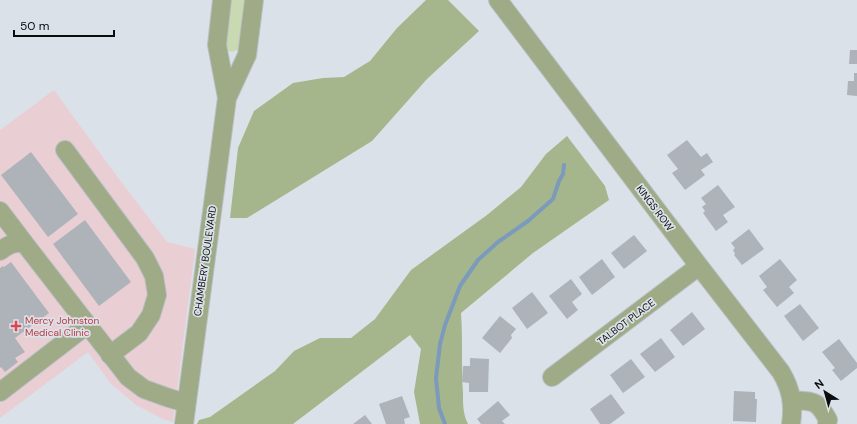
<svg xmlns="http://www.w3.org/2000/svg" width="857" height="424" font-family="'DM Sans',sans-serif">
<style>
.commercial{fill:#e9cfd4}
.green{fill:#c9d9b2}
.forest{fill:#a5b68c}
.lines{fill:none;stroke-linecap:round;stroke-linejoin:round}
.stream{stroke:#7c9abc;stroke-width:4}
.building{fill:#adb3b9}
.minor-casing{stroke:#babfc5;stroke-width:20}
.minor{stroke:#9fab86;stroke-width:18}
.health-dot{fill:#e0444e;stroke:#dbe1e8;stroke-width:1.5}
.labels{text-anchor:middle;dominant-baseline:central;stroke-width:3.5;stroke-linejoin:round;paint-order:stroke}
.street-label{font-size:10px;fill:#0a0c0e;stroke:#dbe1e8}
.health-label{font-size:10px;fill:#be3a42;stroke:#dbe1e8;text-anchor:start}
</style>
<rect width="100%" height="100%" fill="#dbe1e8"/>
<path class="commercial" d="M 54,90 L 113,171 L 167,242 L 195,249 L 173,422 L 163,419 L 136,405 L 111,384 L 88,352 L 0,418 L 0,130 Z"/>
<path class="green" d="M 228,0 L 247,0 L 240,48 C 235,52 231,53 225,49 Z"/>
<path class="forest" d="M 426,0 L 448,0 L 479,31 L 427,79 L 372,141 L 247,218 L 230,218 L 238,148 L 254,111 L 293,83 L 323,78 L 344,77 L 370,61 L 397,28 Z
M 567,136 L 605,186 L 609,200 L 533,253 L 461,313 C 463,340 461,367 463,394 C 463,405 463,414 468,424 L 420,424 L 414,392 L 421,349 L 410,335 L 293,424 L 197,424 L 199,420 L 210,417 L 275,371 L 294,351 L 320,338 L 351,338 L 375,319 L 411,270 L 487,215 L 521,187 L 546,154 Z"/>
<g class="lines">
<path class="stream" d="M 445,424 L 439,408 L 436,378 L 440,344 L 445,325 L 460,286 L 478,260 L 498,242 L 528,221 L 553,199 L 559,181 L 563,174 L 564,165"/>
</g>
<path class="building" d="M 850,50 L 857,50 L 857,64 L 849,64 Z
M 854,73 L 857,73 L 857,96 L 847,95 L 848,81 L 854,81 Z
M 687,140 L 701,157 L 707,153 L 713,162 L 701,170 L 705,175 L 685,190 L 672,173 L 678,169 L 667,155 Z
M 31,152 L 78,214 L 48,237 L 1,175 Z
M 718,185 L 735,207 L 723,215 L 728,222 L 716,231 L 703,213 L 705,211 L 702,207 L 706,204 L 701,198 Z
M 85,220 L 131,282 L 99,306 L 53,244 Z
M 749,229 L 764,249 L 742,265 L 734,255 L 735,254 L 733,250 L 735,248 L 731,243 Z
M 634,235 L 647,251 L 624,269 L 611,253 Z
M 602,259 L 615,277 L 592,295 L 579,277 Z
M 780,259 L 797,280 L 789,287 L 794,293 L 777,307 L 763,290 L 767,287 L 759,276 Z
M 11,262 L 49,313 L 15,338 L 25,352 L 15,358 L 18,362 L 5,372 L 1,367 L 0,368 L 0,268 L 3,266 L 4,267 Z
M 571,279 L 582,294 L 572,302 L 578,310 L 567,319 L 549,296 Z
M 532,292 L 548,313 L 527,329 L 512,308 Z
M 800,304 L 819,328 L 803,341 L 784,316 Z
M 692,312 L 705,329 L 683,346 L 670,330 Z
M 500,316 L 516,329 L 511,335 L 512,338 L 500,353 L 482,338 Z
M 661,338 L 675,357 L 655,372 L 640,354 Z
M 839,339 L 857,363 L 857,368 L 841,381 L 832,370 L 835,368 L 822,352 Z
M 470,358 L 489,359 L 488,392 L 469,392 L 469,383 L 462,382 L 463,366 L 470,366 Z
M 631,359 L 645,377 L 623,393 L 610,375 Z
M 734,391 L 755,392 L 755,399 L 757,399 L 756,422 L 733,421 Z
M 611,394 L 625,413 L 610,424 L 600,424 L 590,409 Z
M 402,396 L 410,417 L 404,419 L 405,424 L 386,424 L 379,404 Z
M 498,401 L 510,415 L 502,421 L 505,424 L 481,424 L 477,419 Z
M 365,415 L 372,424 L 353,424 Z"/>
<g class="lines">
<defs>
<path id="minor" d="M 222,0 L 217,45 L 227,98
M 498,0 L 699,266 L 781,372 C 791,389 794,404 791,424
M 65,150 L 145,258 L 154,276 L 157,295 L 151,315 L 139,333 L 110,355
M 0,211 L 25,244
M 0,251 C 8,245 15,241 25,244 L 128,377 L 144,389 L 169,398 L 186,403
M 552,377 L 699,266
M 0,392 L 87,325
M 792,400 C 814,402 817,399 828,420 L 827,424
M 184,424 L 227,98 L 247,55 L 254,0"/>
</defs>
<use href="#minor" class="minor-casing"/>
<use href="#minor" class="minor"/>
</g>
<path class="health-dot" d="M14 320h4v4h4v4h-4v4h-4v-4h-4v-4h4z"/>
<g class="labels">
<g class="street-label">
<text transform="translate(655 208) rotate(53)">KINGS ROW</text>
<text transform="translate(205 261) rotate(-82)">CHAMBERY BOULEVARD</text>
<text transform="translate(626 322) rotate(-37)">TALBOT PLACE</text>
</g>
<g class="health-label">
<text x="25" y="320">Mercy Johnston<tspan x="25" dy="12">Medical Clinic</tspan></text>
</g>
</g>
<g transform="translate(825 392) rotate(323)" stroke="#dbe1e8" stroke-width="3" paint-order="stroke">
<path d="M0-3L7 15L0 10L-7 15Z" fill="#0a0c0e"/>
<text y="-6" font-size="11" font-weight="bold" text-anchor="middle" fill="#0a0c0e">N</text>
</g>
<path d="M14 30v6h100v-6" fill="none" stroke="#0a0c0e" stroke-width="2"/>
<text x="20" y="30" font-size="12" fill="#0a0c0e" stroke="#dbe1e8" stroke-width="3" paint-order="stroke">50 m</text>
</svg>
